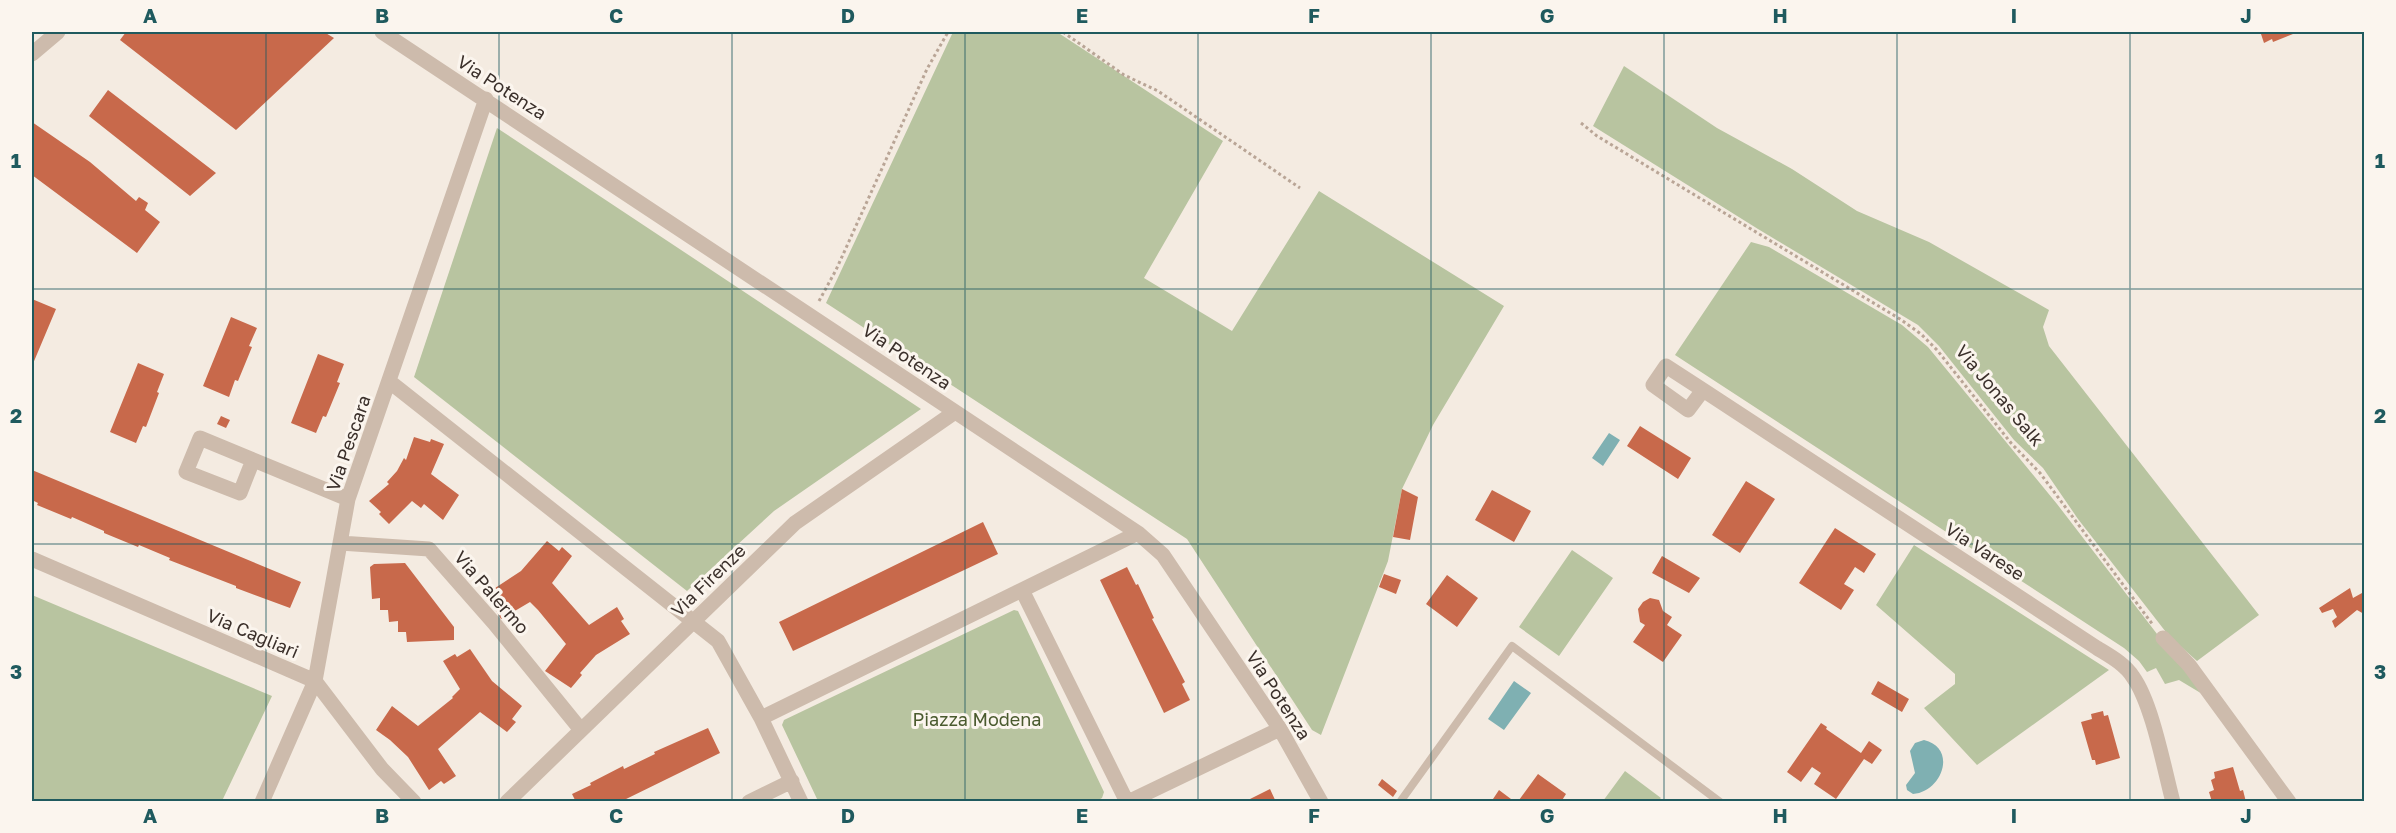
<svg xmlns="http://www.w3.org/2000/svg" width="2396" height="833" font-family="'Golos Text',sans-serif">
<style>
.green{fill:#b8c4a0}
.water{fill:#7fb0b2}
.building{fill:#c8694b}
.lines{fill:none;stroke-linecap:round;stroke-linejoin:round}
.path{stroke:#b9a596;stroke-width:3;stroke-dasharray:3 3;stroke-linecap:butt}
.service{stroke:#cdbbac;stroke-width:8}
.minor{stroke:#cdbbac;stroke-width:15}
.grid{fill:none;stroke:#1f5a5e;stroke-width:1.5;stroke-opacity:0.55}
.labels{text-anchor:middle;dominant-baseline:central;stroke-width:6;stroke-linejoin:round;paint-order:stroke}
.street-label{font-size:18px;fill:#3b302b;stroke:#fbf5ee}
.park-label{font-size:18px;fill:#4a5a2e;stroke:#fbf5ee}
.neatline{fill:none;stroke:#1f5a5e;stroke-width:2}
.grid-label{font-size:20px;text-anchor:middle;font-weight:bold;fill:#1f5a5e}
</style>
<rect width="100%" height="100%" fill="#f4ebe1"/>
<path class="green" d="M 953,32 L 1057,32 L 1223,141 L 1144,278 L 1232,331 L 1319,191 L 1504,306 L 1433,425 L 1402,489 L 1388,561 L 1321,735 L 1312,730 L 1187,539 L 826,303 Z
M 1624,66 L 1717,128 L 1792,169 L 1857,211 L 1929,242 L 2049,310 L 2043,327 L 2049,346 L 2259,615 L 2197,661 L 2169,636 L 2078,519 L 2043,468 L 2014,440 L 1939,346 L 1918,325 L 1758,229 L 1593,126 Z
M 497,128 L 921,409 L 774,511 L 687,591 L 414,377 Z
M 1751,242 L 1769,247 L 1902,325 L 1928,347 L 2057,504 L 2204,695 L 2179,680 L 2165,684 L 2156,668 L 2147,672 L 2139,661 L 2124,648 L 1675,355 Z
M 1914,545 L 2109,670 L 1977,765 L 1924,708 L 1955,684 L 1955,674 L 1876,605 Z
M 1572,550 L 1613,578 L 1559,656 L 1519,627 Z
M 32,595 L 272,696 L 222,801 L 32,801 Z
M 1014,610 L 1018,611 L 1104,792 L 1102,798 L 1095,802 L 818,801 L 782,725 L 784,720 Z
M 1625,771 L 1661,798 L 1658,801 L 1603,801 Z"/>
<path class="water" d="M 1609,433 L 1620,440 L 1603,466 L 1592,458 Z
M 1514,681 L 1531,693 L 1504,730 L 1488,719 Z
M 1924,740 C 1958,748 1942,792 1913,794 L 1907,790 L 1906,785 L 1915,773 L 1910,751 L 1915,743 Z"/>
<path class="building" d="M 126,32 L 324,32 L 334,38 L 236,130 L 120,40 Z
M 2268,32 L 2298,32 L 2273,42 L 2272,39 L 2264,43 L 2261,34 Z
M 108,90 L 216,173 L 190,196 L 89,116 Z
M 32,122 L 90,162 L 136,201 L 139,197 L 148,203 L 145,210 L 160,222 L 137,253 L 32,175 Z
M 32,299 L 56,309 L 32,366 Z
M 231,317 L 257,328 L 249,346 L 252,347 L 238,381 L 235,380 L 229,397 L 203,386 Z
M 318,354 L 344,364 L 337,382 L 340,383 L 326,417 L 323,416 L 316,433 L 291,423 Z
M 138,363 L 164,374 L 157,392 L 159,393 L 146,427 L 143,426 L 136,443 L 110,432 Z
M 221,416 L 230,420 L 226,428 L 217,424 Z
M 1640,426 L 1691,458 L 1678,479 L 1627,446 Z
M 414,437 L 430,442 L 431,439 L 444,444 L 431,474 L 459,495 L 443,520 L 424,504 L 421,508 L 412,501 L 389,524 L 379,514 L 381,512 L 369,501 L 389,484 L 387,482 L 397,471 L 404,458 L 406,460 Z
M 32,470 L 301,582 L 290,608 L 236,588 L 236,586 L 169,560 L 170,558 L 139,545 L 138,547 L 104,533 L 104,531 L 72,517 L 71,519 L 37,505 L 38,503 L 32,500 Z
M 1746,481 L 1775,499 L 1740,553 L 1712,535 Z
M 1402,489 L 1418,497 L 1410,540 L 1393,537 Z
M 1492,490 L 1531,511 L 1514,542 L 1475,520 Z
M 983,522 L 998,554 L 793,651 L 779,622 Z
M 1835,528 L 1876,554 L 1864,573 L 1855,567 L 1844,584 L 1854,590 L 1841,610 L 1799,583 Z
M 547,541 L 559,551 L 562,547 L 572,556 L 552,583 L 589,625 L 617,607 L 624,619 L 621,621 L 630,634 L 596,655 L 580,673 L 582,675 L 571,688 L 545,671 L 566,644 L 538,610 L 530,602 L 501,619 L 494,607 L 497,606 L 489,592 L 521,571 Z
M 1662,556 L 1700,578 L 1689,593 L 1652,573 Z
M 405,563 L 454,627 L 454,640 L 407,642 L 406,632 L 398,632 L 398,621 L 389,622 L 388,610 L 380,610 L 380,598 L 372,599 L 370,567 L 374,564 Z
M 1127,567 L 1136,585 L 1138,584 L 1154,618 L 1152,619 L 1185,682 L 1182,684 L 1190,700 L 1164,713 L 1100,580 Z
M 1384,574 L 1401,580 L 1396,594 L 1379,587 Z
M 1447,575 L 1478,598 L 1457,627 L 1426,604 Z
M 2350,588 L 2353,598 L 2362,593 L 2364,600 L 2364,614 L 2357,610 L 2335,628 L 2332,621 L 2337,617 L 2333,609 L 2322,613 L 2319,608 Z
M 1650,598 L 1659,600 L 1663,611 L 1672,617 L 1667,625 L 1682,635 L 1663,662 L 1633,642 L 1645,625 L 1640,622 L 1638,609 L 1643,602 Z
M 470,649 L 492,681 L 522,706 L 512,719 L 516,722 L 507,732 L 480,712 L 438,749 L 456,776 L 444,784 L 441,781 L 429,790 L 408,757 L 390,740 L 376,730 L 392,706 L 418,726 L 453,698 L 452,697 L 460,689 L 443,661 L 455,654 L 457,657 Z
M 1878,681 L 1909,699 L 1902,712 L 1871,694 Z
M 2103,711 L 2104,716 L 2108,715 L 2120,758 L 2096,765 L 2095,760 L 2092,760 L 2081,722 L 2092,719 L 2091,714 Z
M 1821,723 L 1827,727 L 1826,729 L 1861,753 L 1869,741 L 1882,750 L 1872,764 L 1864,759 L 1836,799 L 1814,784 L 1821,773 L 1812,767 L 1801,782 L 1787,772 Z
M 708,728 L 720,753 L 620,802 L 576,802 L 572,794 L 591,785 L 590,783 L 623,766 L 624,769 L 655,754 L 654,752 Z
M 2233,767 L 2240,791 L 2243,790 L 2246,802 L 2212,802 L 2209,792 L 2214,790 L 2211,780 L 2215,778 L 2214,772 Z
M 1538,774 L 1566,794 L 1561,802 L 1519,800 Z
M 1382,779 L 1397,791 L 1393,797 L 1378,785 Z
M 1270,789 L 1276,802 L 1244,802 Z
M 1499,790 L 1515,802 L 1491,802 Z"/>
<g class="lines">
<path class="path" d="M 1063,32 L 1124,75 L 1158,91 L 1300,188
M 1581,123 L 1597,136 L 1900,319 L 1921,334 L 1937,350 L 2011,443 L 2040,473 L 2153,625
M 819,301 L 836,270 L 927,69 L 948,32"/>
<path class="service" d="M 1400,802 L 1512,646 L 1720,802"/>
<path class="minor" d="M 382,32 L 1138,533 L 1163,555 L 1280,729 L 1321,802
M 32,54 L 58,32
M 390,382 L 718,641 L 761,718 L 801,802
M 1703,390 L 1688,410 L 1653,385 L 1666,366 L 1703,390 L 2097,648 C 2110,656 2125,664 2133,677 C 2152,703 2164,768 2173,802
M 253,460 L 240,493 L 186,472 L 200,438 L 348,499
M 340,543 L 429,549 L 494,623 L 581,730
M 32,559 L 315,681 L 382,769 L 414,802
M 1022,590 L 1127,802
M 2163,638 L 2189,665 L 2289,802
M 761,718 L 1138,533
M 262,802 L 315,681 L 348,499 L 486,99
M 507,802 L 795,523 L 955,412
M 749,802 L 792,781
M 1128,802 L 1280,729"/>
</g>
<path class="grid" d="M 266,32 L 266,802M 499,32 L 499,802M 732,32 L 732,802M 965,32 L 965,802M 1198,32 L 1198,802M 1431,32 L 1431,802M 1664,32 L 1664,802M 1897,32 L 1897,802M 2130,32 L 2130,802M 32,289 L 2364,289M 32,544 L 2364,544"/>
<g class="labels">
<g class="street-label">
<text transform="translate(502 87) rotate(33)">Via Potenza</text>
<text transform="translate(907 356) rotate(34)">Via Potenza</text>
<text transform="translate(2000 395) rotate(50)">Via Jonas Salk</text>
<text transform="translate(348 443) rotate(-71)">Via Pescara</text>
<text transform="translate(1985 551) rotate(33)">Via Varese</text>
<text transform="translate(708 580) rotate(-44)">Via Firenze</text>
<text transform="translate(492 592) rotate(49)">Via Palermo</text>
<text transform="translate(253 633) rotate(23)">Via Cagliari</text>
<text transform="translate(1279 695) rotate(57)">Via Potenza</text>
</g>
<g class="park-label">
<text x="977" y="719">Piazza Modena</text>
</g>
</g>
<rect width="2396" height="833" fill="none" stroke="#fbf5ee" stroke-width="66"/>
<rect x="33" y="33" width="2330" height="767" class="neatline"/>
<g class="grid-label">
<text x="150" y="23">A</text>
<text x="382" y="23">B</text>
<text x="616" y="23">C</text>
<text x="848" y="23">D</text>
<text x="1082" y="23">E</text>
<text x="1314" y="23">F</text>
<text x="1547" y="23">G</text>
<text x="1780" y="23">H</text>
<text x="2014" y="23">I</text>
<text x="2246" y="23">J</text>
<text x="16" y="168">1</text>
<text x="2380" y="168">1</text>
<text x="16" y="423">2</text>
<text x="2380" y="423">2</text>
<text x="16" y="679">3</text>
<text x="2380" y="679">3</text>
<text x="150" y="823">A</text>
<text x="382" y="823">B</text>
<text x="616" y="823">C</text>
<text x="848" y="823">D</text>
<text x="1082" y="823">E</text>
<text x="1314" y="823">F</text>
<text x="1547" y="823">G</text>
<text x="1780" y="823">H</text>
<text x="2014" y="823">I</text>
<text x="2246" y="823">J</text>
</g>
</svg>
